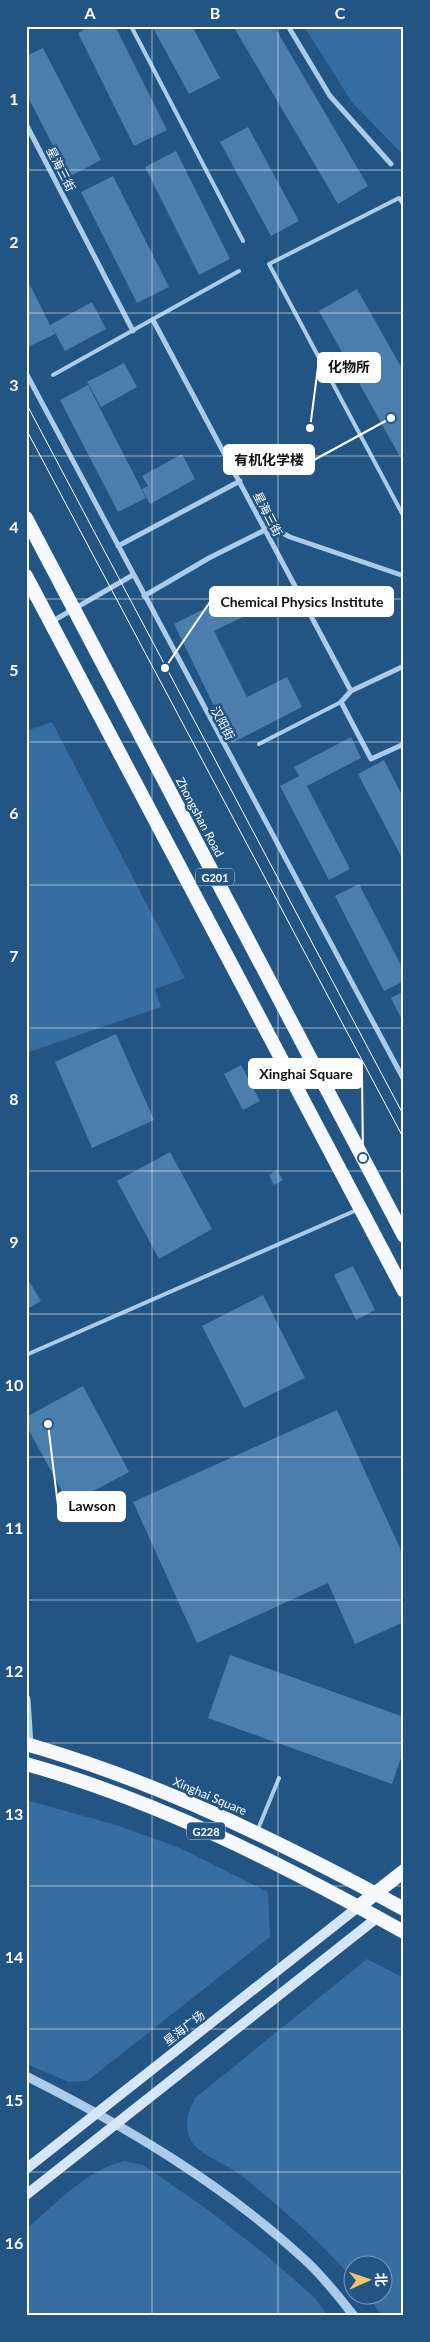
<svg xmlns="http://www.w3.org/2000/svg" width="430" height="2342" font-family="Lato,'Noto Sans SC',sans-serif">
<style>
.green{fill:#366ea1}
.building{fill:#4b7eac}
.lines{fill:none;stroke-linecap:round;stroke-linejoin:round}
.service{stroke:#aacbe9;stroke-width:4}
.minor{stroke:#aacbe9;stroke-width:5}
.tertiary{stroke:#aacbe9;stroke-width:9}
.secondary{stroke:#d5e6f7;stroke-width:10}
.trunk{stroke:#f6fafe;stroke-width:14}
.tram{stroke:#fff;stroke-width:1}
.grid{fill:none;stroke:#fff;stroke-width:1;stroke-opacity:0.55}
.labels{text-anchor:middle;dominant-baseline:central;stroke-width:5;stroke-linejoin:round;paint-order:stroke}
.shield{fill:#225484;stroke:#bdccda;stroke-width:1}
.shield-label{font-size:11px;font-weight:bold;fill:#fff}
.street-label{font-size:12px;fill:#fff;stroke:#225484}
.leader{fill:none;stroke:#fff;stroke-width:2}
.callout-dot{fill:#fff;stroke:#225484;stroke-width:2}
.callout{fill:#fff;stroke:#fff;stroke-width:2}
.callout-label{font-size:14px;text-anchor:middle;font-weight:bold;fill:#111}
.neatline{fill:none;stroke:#fff;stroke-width:2}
.grid-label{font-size:16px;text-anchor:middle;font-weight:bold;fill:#fff}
</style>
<rect width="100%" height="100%" fill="#225484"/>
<path class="green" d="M 304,26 L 404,26 L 404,156 L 351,101 Z
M 52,722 L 185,978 L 155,989 L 161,1007 L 26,1053 L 26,731 Z
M 26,1800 L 116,1825 L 180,1848 L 268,1892 L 270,1937 L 87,2081 L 69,2082 L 26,2064 Z
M 367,1959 L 404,1978 L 404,2316 L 382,2316 L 367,2295 L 382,2294 L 382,2264 L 352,2264 L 352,2278 C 326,2248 297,2222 266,2196 C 256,2188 245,2177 233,2170 C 220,2161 197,2153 190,2139 C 184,2124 188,2111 195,2098 Z
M 125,2161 L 143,2165 L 204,2207 L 266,2255 L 315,2298 L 328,2316 L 26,2316 L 26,2229 C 56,2204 87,2169 125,2161 Z"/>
<path class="building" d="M 91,26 L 115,26 L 167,130 L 134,146 L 78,33 Z
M 152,26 L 192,26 L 220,78 L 189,94 Z
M 233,26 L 274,26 L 368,186 L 338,204 Z
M 43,48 L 101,160 L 69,177 L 26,93 L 26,56 Z
M 248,127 L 299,221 L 271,236 L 220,142 Z
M 176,151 L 230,259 L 199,275 L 145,167 Z
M 113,176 L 169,287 L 137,303 L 81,192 Z
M 26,277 L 50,325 L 92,302 L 106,329 L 65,351 L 52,327 L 55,334 L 26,348 Z
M 357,289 L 404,372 L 404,464 L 319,311 Z
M 124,363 L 137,387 L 101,407 L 87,382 Z
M 88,385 L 146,498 L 118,512 L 60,400 Z
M 182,454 L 195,479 L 150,504 L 142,489 L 148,486 L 142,476 Z
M 244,589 L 255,611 L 214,631 L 247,697 L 287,677 L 302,707 L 232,743 L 174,624 Z
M 351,737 L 361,758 L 307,786 L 350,869 L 329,880 L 280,786 L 299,776 L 294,767 Z
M 384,760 L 404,799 L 404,862 L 358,774 Z
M 359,884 L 404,971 L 404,981 L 384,991 L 335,896 Z
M 404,991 L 404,1024 L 391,998 Z
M 116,1034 L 154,1120 L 92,1148 L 55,1062 Z
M 241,1065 L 260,1101 L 243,1110 L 224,1074 Z
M 170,1152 L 212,1229 L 159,1259 L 117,1181 Z
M 277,1170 L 283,1180 L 274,1185 L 269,1175 Z
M 353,1266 L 375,1310 L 356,1320 L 334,1275 Z
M 26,1276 L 41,1301 L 26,1310 Z
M 263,1295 L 305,1378 L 244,1408 L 202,1326 Z
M 83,1386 L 129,1472 L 69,1504 L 26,1425 L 26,1417 Z
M 337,1410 L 404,1557 L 404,1622 L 355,1644 L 328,1583 L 197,1643 L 133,1502 Z
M 230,1655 L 404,1717 L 404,1749 L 392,1784 L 208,1718 Z"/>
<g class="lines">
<path class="service" d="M 131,26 L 243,241
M 404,205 L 399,198 L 269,264 L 404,517
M 53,375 L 239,271
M 259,744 L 341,702
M 26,1355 L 359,1209
M 258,1829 L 279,1778"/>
<path class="minor" d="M 288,26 L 330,96 L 391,164
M 26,27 L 27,26
M 26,124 L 133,331
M 153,320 L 351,691
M 26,373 L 404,1080
M 118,546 L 240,481
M 144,596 L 209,558 L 271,527 L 290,537 L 404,576
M 51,622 L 133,575
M 404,666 L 351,691 L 341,702 L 371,759 L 404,744"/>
<path class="tertiary" d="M 26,1699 L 29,1745 L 27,1747
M 26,2076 C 125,2126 223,2184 304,2259 C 323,2276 339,2297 354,2316"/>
<path class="secondary" d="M 26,2169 L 358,1907
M 26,2195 L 378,1917"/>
<path class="trunk" d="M 26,518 L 404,1236
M 26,576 L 404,1291
M 26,1744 C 159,1782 283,1843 404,1909
M 26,1764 C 159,1801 284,1865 404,1932
M 358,1907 L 404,1871"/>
<path class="tram" d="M 26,403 L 404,1116
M 26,429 L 404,1139"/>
</g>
<path class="grid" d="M 152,26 L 152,2316M 278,26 L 278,2316M 26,170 L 404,170M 26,313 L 404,313M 26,456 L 404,456M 26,599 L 404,599M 26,742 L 404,742M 26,885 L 404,885M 26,1028 L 404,1028M 26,1171 L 404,1171M 26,1314 L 404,1314M 26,1457 L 404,1457M 26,1600 L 404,1600M 26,1743 L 404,1743M 26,1886 L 404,1886M 26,2029 L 404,2029M 26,2172 L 404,2172"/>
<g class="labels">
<g class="shield">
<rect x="196" y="868.5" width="38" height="17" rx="4"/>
<rect x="187" y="1822.5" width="38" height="17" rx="4"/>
</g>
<g class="shield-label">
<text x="215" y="877">G201</text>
<text x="206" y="1831">G228</text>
</g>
<g class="street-label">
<text transform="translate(61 169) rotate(63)">星海三街</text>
<text transform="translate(268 514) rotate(63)">星海三街</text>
<text transform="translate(223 723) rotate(62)">汉阳街</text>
<text transform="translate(200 817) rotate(62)">Zhongshan Road</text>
<text transform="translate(210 1796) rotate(23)">Xinghai Square</text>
<text transform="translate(184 2028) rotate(-38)">星海广场</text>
</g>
</g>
<path class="leader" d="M310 428L318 367M391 418L314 460M165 668L210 602M363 1158L362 1074M48 1424L58 1506"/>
<g class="callout-dot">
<circle cx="310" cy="428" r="5"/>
<circle cx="391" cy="418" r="5"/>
<circle cx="165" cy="668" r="5"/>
<circle cx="363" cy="1158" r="5"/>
<circle cx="48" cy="1424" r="5"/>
</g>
<g class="callout">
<rect x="318" y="353" width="62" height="29" rx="5"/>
<rect x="224" y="445" width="90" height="29" rx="5"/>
<rect x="210" y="587" width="183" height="29" rx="5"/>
<rect x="249" y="1059" width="113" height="29" rx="5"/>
<rect x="58" y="1492" width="67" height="29" rx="5"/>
</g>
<g class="callout-label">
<text x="349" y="372">化物所</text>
<text x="269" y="465">有机化学楼</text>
<text x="302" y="607">Chemical Physics Institute</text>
<text x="306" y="1079">Xinghai Square</text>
<text x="92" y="1511">Lawson</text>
</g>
<rect width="430" height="2342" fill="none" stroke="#225484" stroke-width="55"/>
<g transform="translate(368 2280) rotate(88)"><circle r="24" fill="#225484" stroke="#7a98b5"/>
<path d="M0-4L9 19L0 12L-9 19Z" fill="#f5c36d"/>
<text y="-8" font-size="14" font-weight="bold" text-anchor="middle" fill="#ffffff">北</text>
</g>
<rect x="28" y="28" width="374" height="2286" class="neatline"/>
<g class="grid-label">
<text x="90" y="19">A</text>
<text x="215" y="19">B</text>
<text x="340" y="19">C</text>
<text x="14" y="105">1</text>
<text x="14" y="248">2</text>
<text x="14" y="391">3</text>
<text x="14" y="533">4</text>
<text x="14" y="676">5</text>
<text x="14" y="819">6</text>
<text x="14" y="962">7</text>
<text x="14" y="1105">8</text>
<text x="14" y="1248">9</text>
<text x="14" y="1391">10</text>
<text x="14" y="1534">11</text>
<text x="14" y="1677">12</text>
<text x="14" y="1820">13</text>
<text x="14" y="1963">14</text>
<text x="14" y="2106">15</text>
<text x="14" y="2249">16</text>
</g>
</svg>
